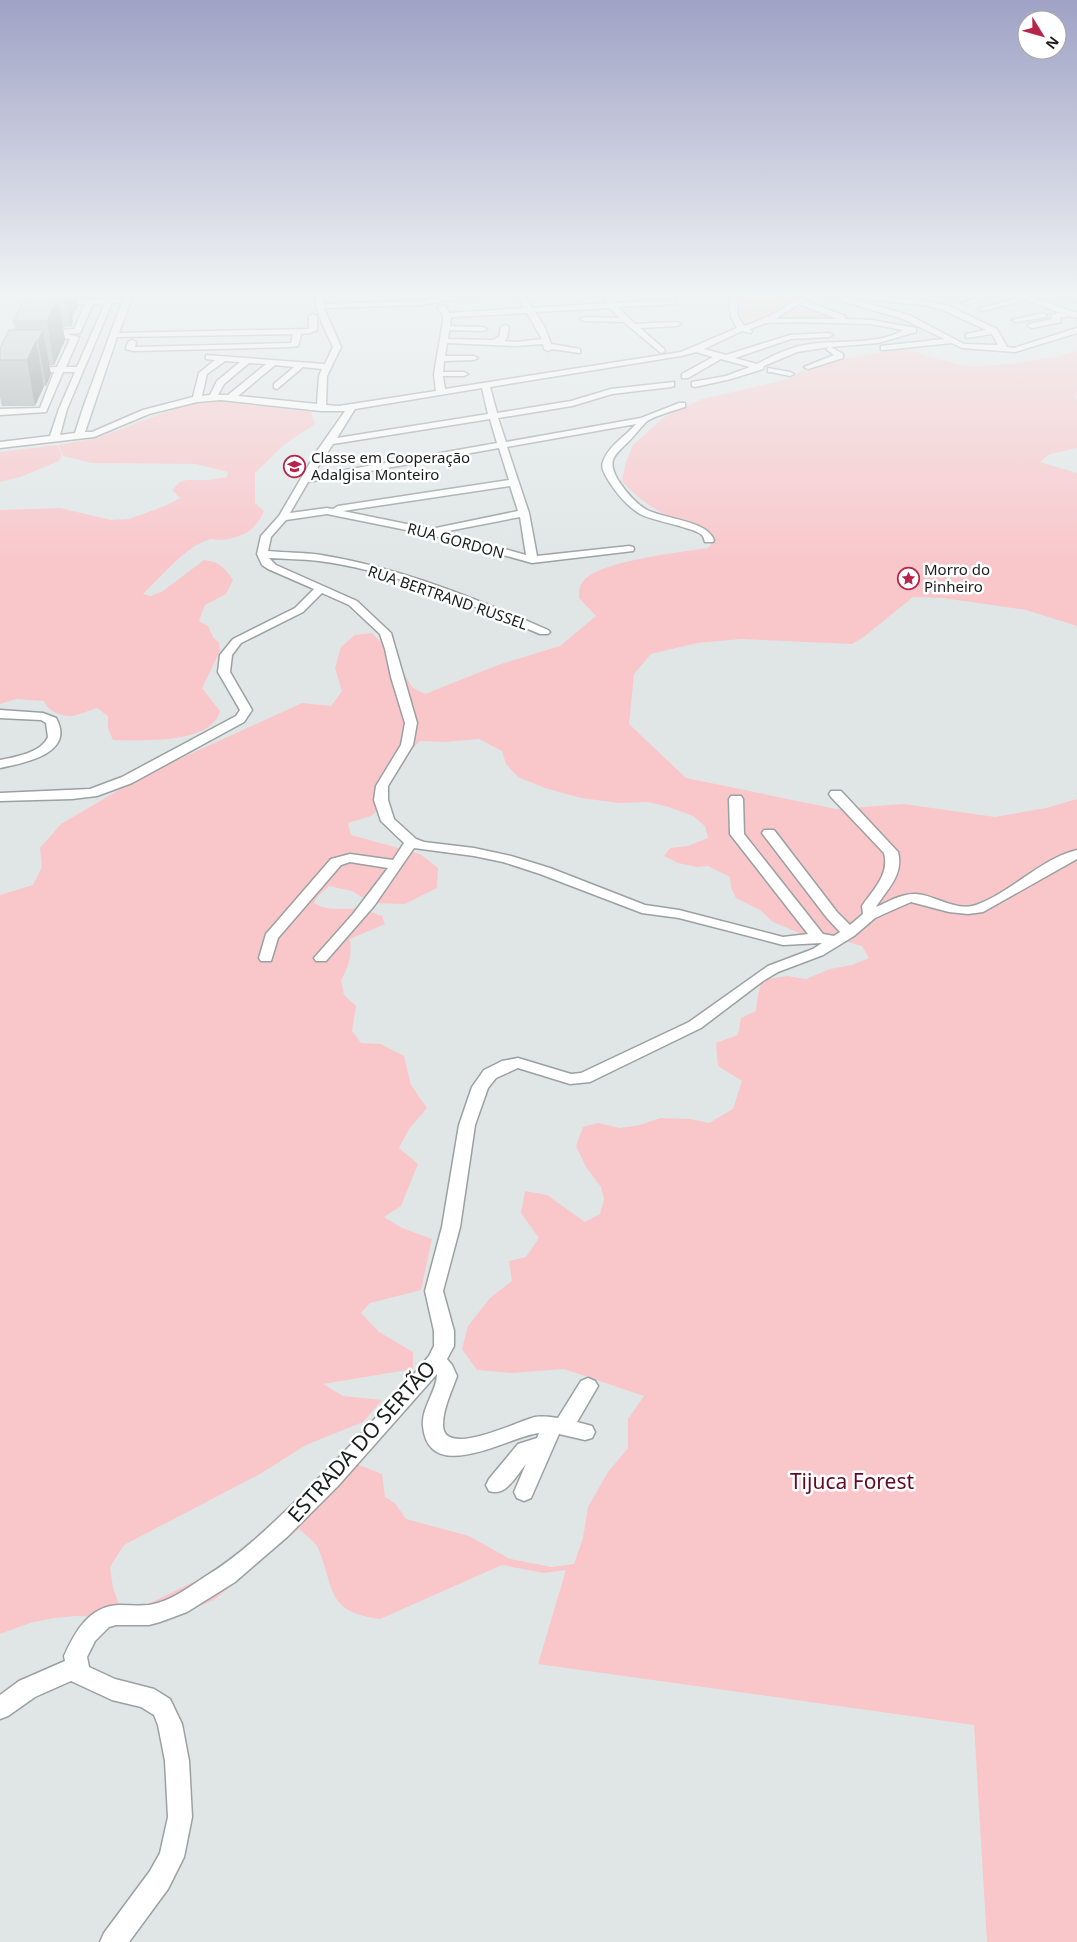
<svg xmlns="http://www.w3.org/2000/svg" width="1077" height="1942" font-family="'Noto Sans',sans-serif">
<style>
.green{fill:#f9c6ca;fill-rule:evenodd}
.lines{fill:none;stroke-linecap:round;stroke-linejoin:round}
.minor-casing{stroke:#9ba0a0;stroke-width:3}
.minor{fill:#fff;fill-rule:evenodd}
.wall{fill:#a7abab}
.shaded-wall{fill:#888b8b}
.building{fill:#c2c7c7;stroke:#888b8b}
.labels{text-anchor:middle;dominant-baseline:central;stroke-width:5;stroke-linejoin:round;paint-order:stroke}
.far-poi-label{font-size:15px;fill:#1b1d1d;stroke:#fff;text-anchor:start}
.far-street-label{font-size:15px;fill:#1b1d1d;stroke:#fff}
.near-street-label{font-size:21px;fill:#1b1d1d;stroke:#fff}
.near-park-label{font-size:21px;fill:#630922;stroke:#fff}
</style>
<rect width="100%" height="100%" fill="#e0e6e6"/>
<path class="green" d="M 788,295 L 803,295 L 795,300 L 845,320 L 783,320 L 744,323 L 740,322 L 742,298 L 774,298 Z
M 902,349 C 922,354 942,361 962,365 C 988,369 1052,359 1077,351 L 1077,395 L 1074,398 L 1077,399 L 1077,448 L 1050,454 L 1040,462 L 1077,473 L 1077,626 L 1026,610 L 943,598 L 913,597 L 865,636 L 852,644 L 741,639 L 697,643 L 651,654 L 634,674 L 629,724 L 686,778 L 836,809 L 904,804 L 995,817 L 1046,808 L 1077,799 L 1077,1942 L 987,1942 L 974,1725 L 538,1664 L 566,1570 L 544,1573 L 502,1565 L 380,1619 C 325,1612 335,1588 318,1548 C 315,1541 305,1535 299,1529 L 214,1600 L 183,1613 L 123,1618 L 76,1616 L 54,1618 L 30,1623 L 0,1634 L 0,895 L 33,885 L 42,867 L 40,848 L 61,824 L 124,787 L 177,760 L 302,703 L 331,706 L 342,691 L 335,668 L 341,647 L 355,635 L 372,633 L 387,649 L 413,688 L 425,694 L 498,665 L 560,646 L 596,616 L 579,598 C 579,594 579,586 582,583 C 595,561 683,552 708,548 L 714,541 L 711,531 C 673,520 648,510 622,481 L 625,465 L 633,445 L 667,415 L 702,399 L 789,379 L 806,368 L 844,358 ZM 479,739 L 502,751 L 506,764 L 518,777 L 545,788 L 581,798 L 620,803 L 648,802 L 669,807 L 693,816 L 705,826 L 708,838 L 688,846 L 670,848 L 664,856 L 678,863 L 697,867 L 708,866 L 730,877 L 731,888 L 736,898 L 760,910 L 773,922 L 819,941 L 842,940 L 862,946 L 869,958 L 852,965 L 830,969 L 806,979 L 787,976 L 762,980 L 758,995 L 756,1011 L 741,1018 L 738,1035 L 716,1043 L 718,1066 L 742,1081 L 733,1109 L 709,1123 L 691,1119 L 660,1118 L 640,1125 L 620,1128 L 598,1123 L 583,1127 L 576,1146 L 586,1167 L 601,1187 L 604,1199 L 600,1214 L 585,1222 L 547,1195 L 525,1191 L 521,1213 L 539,1238 L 526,1257 L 509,1261 L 512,1281 L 490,1298 L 468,1326 L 462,1349 L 477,1370 L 512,1373 L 564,1369 L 644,1396 L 628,1419 L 628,1448 L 608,1472 L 588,1507 L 583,1538 L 574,1564 L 552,1567 L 510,1559 L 469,1536 L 406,1519 L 395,1503 L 385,1497 L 382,1474 L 351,1462 L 244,1555 L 208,1575 L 146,1605 L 133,1610 L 120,1607 L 113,1588 L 110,1567 L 124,1545 L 260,1474 L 306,1445 L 363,1422 L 382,1400 L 343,1396 L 323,1384 L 413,1369 L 413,1352 L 379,1332 L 361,1313 L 370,1303 L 421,1290 L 432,1239 L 402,1228 L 384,1217 L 401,1206 L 418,1164 L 399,1148 L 409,1129 L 427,1108 L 411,1085 L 404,1056 L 381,1044 L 361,1043 L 352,1031 L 356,1006 L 344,995 L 341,980 C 349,966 352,956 350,939 L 385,924 L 382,916 C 375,914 366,909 358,909 C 342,908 329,912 314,903 L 317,897 L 329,886 L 352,891 L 371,903 L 405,904 L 437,888 L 438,868 L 420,854 L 351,835 L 348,823 L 371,816 L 390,800 L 382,789 L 395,766 L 420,741 L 443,742 Z
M 217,401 L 311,412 L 315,424 L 285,444 L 255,473 L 255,503 L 264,511 C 256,531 240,539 219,540 C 215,540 211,538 208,540 C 186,546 160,578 143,594 L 151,596 L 163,591 L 204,560 C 220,562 225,568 233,580 L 226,594 L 205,605 L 199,621 L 208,626 L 213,637 L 219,643 L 220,651 L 202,688 L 220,711 C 211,745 141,740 113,740 L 108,729 L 108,716 L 97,708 C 89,710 80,715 72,716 C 62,717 47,711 44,701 L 16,699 L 0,704 L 0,510 L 60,508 L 111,520 L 129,519 L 165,506 L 180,498 L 172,490 L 180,482 L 187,480 L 209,480 L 227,477 L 228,472 L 196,464 L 92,463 L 63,456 L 58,445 L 97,438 L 190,403 Z
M 57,445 L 62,456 L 59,461 L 20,477 L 0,482 L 0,452 Z"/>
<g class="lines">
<defs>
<path id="minor" d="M 108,295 L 116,295 L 114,298 L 133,295 L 119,333 L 309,329 L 309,316 L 313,314 L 317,316 L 317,330 L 310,333 L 301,334 L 298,346 L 291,347 L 133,351 L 126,349 L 128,342 L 132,340 L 136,342 L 135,347 L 291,343 L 293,334 L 117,337 L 85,432 L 92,432 L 143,410 L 193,397 L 199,373 L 215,360 L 206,359 L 206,355 L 325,364 L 333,347 C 325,329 316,314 315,295 L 323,295 L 323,304 L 419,301 L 462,295 L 484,295 L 419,305 L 324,308 L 341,347 L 327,376 L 326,405 L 339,406 L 436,391 L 434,374 L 443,321 L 443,315 L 438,308 L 439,306 L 445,306 L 449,313 L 524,308 L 517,295 L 525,295 L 532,308 L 608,303 L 604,295 L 612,295 L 616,303 L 673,300 L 676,300 L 676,304 L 618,307 L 635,324 L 677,322 L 681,324 L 677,326 L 640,328 L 664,349 L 665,351 L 661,353 L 624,322 L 584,321 L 580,319 L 584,317 L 619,318 L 610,308 L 535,312 L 545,328 L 551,344 L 580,349 L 580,353 L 552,349 L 548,351 L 544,349 L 543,344 L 516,346 L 447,343 L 445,356 L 474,356 L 478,358 L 474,360 L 444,361 L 443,372 L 464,372 L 468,374 L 464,376 L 443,376 L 445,389 L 681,352 L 737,328 L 731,317 L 729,295 L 737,295 L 738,317 L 744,326 C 755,322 767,318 777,312 C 794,303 793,295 815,295 L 803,300 L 845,316 L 845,319 L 871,320 L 916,328 L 916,332 L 878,343 L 831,347 L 843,354 L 843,358 L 808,369 L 804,367 L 834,355 L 826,349 L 829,347 L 797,352 L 764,366 L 763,369 L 731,379 L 695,387 L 692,386 L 692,382 L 726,376 L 750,367 L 721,359 L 688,378 L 682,378 L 682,374 L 713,357 L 696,352 L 681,356 L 490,387 L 497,413 L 571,401 L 611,389 L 674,382 L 674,386 L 671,387 L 612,394 L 572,406 L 498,418 L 506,442 L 641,418 L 679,403 L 685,403 L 685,407 C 676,410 653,416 646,422 C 639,429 633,438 625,445 C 612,457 608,463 618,480 C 626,492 635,503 647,510 C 665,519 708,521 714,540 L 713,542 L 705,542 C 704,540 704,537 702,535 C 696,528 653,521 640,514 C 627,506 618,495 610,483 C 607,477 600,469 603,462 C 608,446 626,436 636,424 L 507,447 L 529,513 L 537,556 L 629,546 L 633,547 L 634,549 L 633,551 L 532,563 L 431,535 L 327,514 L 286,520 L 271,537 L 268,551 C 285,553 303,552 321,555 C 400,568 475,598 548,630 L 550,632 L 548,634 L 540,634 C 469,604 396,571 319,561 C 302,559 285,559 269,558 L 276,565 L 357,601 L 391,633 L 417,723 L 413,745 L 388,786 L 388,800 L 394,819 L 416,839 L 424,842 L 474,848 L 511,856 L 550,868 L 645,905 L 679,910 L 783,937 L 808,934 L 730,834 L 729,799 L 731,796 L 741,796 L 743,799 L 744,834 L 823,934 L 834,936 L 840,932 L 827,918 L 762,833 L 764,830 L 774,830 L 837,912 L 850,925 L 863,914 L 862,906 C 873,890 890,874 884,853 L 831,797 L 829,794 L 831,791 L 841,791 L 898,852 C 904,875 887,889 876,907 C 888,902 902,893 916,894 C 935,895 956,912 976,905 C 1012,892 1040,859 1077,850 L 1077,859 L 983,912 L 968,914 L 949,912 L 911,902 L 886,913 L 875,918 L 854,936 L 823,955 L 778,972 L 763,981 L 701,1028 L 590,1082 L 570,1084 L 518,1068 L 496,1078 L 488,1088 L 475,1125 L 460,1227 L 443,1291 L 454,1331 L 454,1346 L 447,1359 L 452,1365 L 457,1376 C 452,1391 443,1408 443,1425 C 443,1459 518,1421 535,1417 C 542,1416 551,1417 558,1418 L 581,1381 L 588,1378 L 595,1381 L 598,1386 L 577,1422 L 592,1426 L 595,1432 L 592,1438 L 585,1440 L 559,1434 L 531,1498 L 524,1501 L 517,1498 L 514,1492 L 526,1464 C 516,1476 506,1497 489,1491 L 486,1485 L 489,1479 L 518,1444 L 537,1438 L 539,1433 C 509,1436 429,1487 423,1426 C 421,1408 437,1391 437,1374 L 338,1486 L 287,1537 L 235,1582 L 187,1612 L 160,1622 L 149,1625 L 116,1625 L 109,1627 L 95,1641 L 87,1657 L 89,1667 L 115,1679 L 154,1689 L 170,1699 L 182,1724 L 189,1761 L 192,1817 L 184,1857 L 168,1889 L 129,1942 L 100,1942 L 104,1933 L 150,1871 L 160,1853 L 168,1817 L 165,1761 L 158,1725 L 154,1715 L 141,1707 L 112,1700 L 71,1681 L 35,1697 L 8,1716 L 0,1719 L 0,1695 L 19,1681 L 65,1661 L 64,1656 C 75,1632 89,1606 119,1605 C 129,1605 139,1606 149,1605 C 170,1602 189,1587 206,1576 C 239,1556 268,1528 296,1501 C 343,1455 388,1406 429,1356 L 434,1346 L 434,1331 L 425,1291 L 442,1227 L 459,1125 L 472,1087 L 484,1070 L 502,1061 L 518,1058 L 571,1074 L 581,1073 L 689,1022 L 768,966 L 813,949 L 822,943 L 783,945 L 679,918 L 642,913 L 540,874 L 503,862 L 474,856 L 414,848 L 374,906 L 326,961 L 316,961 L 314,958 L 353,914 L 388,868 L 350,862 L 341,865 L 278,938 L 271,961 L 261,961 L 259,958 L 266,934 L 331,859 L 350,854 L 393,860 L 404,843 L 381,821 L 374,800 L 376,786 L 401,745 L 405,723 L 391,677 L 385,649 L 380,634 L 349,605 L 322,593 L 303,612 L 241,643 L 232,655 L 230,672 L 252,710 L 244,722 L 132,783 L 97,796 L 72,799 L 0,801 L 0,793 L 90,789 L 122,777 L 236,716 L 240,710 L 218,672 L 220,655 L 233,639 L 295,608 L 314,589 L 268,569 L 262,565 L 257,554 L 261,536 L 279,516 L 317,451 L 345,411 L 321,411 L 221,400 L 197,402 L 149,414 L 94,437 L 0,448 L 0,442 L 50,436 L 59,409 L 75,372 L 63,372 L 46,412 L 0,415 L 0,409 L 40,408 L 54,372 L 29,372 L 25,370 L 29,368 L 57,367 L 70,339 L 60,338 L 60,334 L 43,335 L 39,333 L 43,331 L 74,329 L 85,304 L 59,305 L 56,305 L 56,301 L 107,299 ZM 122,302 L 83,408 L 75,433 L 60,435 L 67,409 L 112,303 ZM 105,303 L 77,367 L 66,367 L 79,337 L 67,334 L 80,333 L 93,304 ZM 799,304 L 837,319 L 775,319 ZM 527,313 L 542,339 L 516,342 L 504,341 L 507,338 L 509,327 L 505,325 L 501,327 L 499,337 L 493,340 L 448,339 L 449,330 L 483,331 L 487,329 L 483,327 L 450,326 L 451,317 ZM 799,322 L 871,324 L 903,330 C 880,345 838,340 811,344 C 792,346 774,355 757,364 L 735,358 L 791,339 L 829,337 L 833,335 L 829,333 L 790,335 L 726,355 L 704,349 L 742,331 L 751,333 L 752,331 L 750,329 L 766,323 ZM 225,361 L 240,362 L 217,381 L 210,395 L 202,396 L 207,374 ZM 249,363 L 266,364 L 228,395 L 218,395 L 224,384 ZM 275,365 L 294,367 L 274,384 L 274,388 L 277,389 L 303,367 L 322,369 L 319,376 L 317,404 L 238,396 ZM 482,388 L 488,414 L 337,438 L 355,409 ZM 490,419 L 497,443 L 312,476 L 333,444 ZM 499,448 L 509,480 L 338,506 L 333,509 L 327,508 L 290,513 L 308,482 ZM 510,486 L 518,511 L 431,529 L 343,511 ZM 520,517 L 526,555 L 443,532 Z
M 821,295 L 867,295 L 926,301 L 949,306 L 997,329 L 1007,347 L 1014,348 L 1077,328 L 1077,333 L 1015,352 L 962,348 L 952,343 L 884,350 L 881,350 L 881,346 L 944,339 L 903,319 ZM 847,298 L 926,305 L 943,310 L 986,330 L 966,334 L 966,338 L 992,334 L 998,345 L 964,344 L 909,315 Z
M 948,295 L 962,295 L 950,299 L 946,297 Z
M 989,295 L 999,296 L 965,305 L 961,303 Z
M 1014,295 L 1026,295 L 1077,313 L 1077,318 L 1069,316 L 1060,318 L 1061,322 L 1032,328 L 1028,326 L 1029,324 L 1052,319 L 1051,315 L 1061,313 L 1026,300 L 982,311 L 978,309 L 1018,298 Z
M 1043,313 L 1047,315 L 1046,317 L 1016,322 L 1012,320 Z
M 768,368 L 790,372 L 794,374 L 790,376 L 771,372 L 768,372 Z
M 0,710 L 43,713 L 56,718 C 76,754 23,763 0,768 L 0,760 C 15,757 41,753 48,737 L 46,723 L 41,720 L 0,718 Z"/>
</defs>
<use href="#minor" class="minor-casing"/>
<use href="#minor" class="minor"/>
</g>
<path class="wall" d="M 33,295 L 85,295 L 83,298 L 77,298 L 78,306 L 72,317 L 73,322 L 71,327 L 63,327 L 65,340 L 54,365 L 49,365 L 51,374 L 46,386 L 44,386 L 35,406 L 2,406 L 0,397 L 0,348 L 15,330 L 13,321 L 33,297 Z
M 1050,295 L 1077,295 L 1077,304 Z"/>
<path class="shaded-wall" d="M 66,295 L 77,295 L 78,306 L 72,317 L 73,322 L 71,327 Z
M 58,298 L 65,340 L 54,365 L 47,321 Z
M 43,330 L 51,374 L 46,386 L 38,341 Z
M 36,341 L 44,386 L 35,406 L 27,360 Z"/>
<path class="building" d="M 35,295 L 52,295 L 53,297 L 58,298 L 47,321 L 13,321 L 25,298 L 34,297 Z
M 9,330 L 43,330 L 38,341 L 36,341 L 27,360 L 0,360 L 0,348 Z"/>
<linearGradient id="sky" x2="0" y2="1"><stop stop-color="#9fa2c5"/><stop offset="0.52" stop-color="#f1f4f4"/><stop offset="1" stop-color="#f1f4f4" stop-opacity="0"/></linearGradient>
<rect width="1077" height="567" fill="url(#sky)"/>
<defs>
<symbol id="school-ring" viewBox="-11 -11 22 22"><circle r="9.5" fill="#fff" stroke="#b7264a" stroke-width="1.5"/><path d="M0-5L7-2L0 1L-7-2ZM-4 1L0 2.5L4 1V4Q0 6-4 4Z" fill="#b7264a"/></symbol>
<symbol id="sight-ring" viewBox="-11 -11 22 22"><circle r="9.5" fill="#fff" stroke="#b7264a" stroke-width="1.5"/><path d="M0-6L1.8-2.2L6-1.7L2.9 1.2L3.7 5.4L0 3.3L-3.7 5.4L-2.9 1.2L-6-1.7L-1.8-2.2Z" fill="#b7264a"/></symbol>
</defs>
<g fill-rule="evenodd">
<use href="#school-ring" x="282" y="454" width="25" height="25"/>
<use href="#sight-ring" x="896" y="566" width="25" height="25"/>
</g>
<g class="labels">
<g class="far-poi-label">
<text x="311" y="457">Classe em Cooperação<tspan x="311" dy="17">Adalgisa Monteiro</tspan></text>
<text x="924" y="569">Morro do<tspan x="924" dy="17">Pinheiro</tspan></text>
</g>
<g class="far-street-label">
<text transform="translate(456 540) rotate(15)">RUA GORDON</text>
<text transform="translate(448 597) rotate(19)">RUA BERTRAND RUSSEL</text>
</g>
<g class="near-street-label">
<text transform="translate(361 1441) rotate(-48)">ESTRADA DO SERTÃO</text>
</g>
<g class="near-park-label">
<text x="852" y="1481">Tijuca Forest</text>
</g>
</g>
<g transform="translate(1042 35) rotate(127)"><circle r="24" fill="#ffffff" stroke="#a4a5a5"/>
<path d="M0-4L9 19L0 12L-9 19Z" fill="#b7264a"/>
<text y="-8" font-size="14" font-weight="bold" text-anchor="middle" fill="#1b1d1d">N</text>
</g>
</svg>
